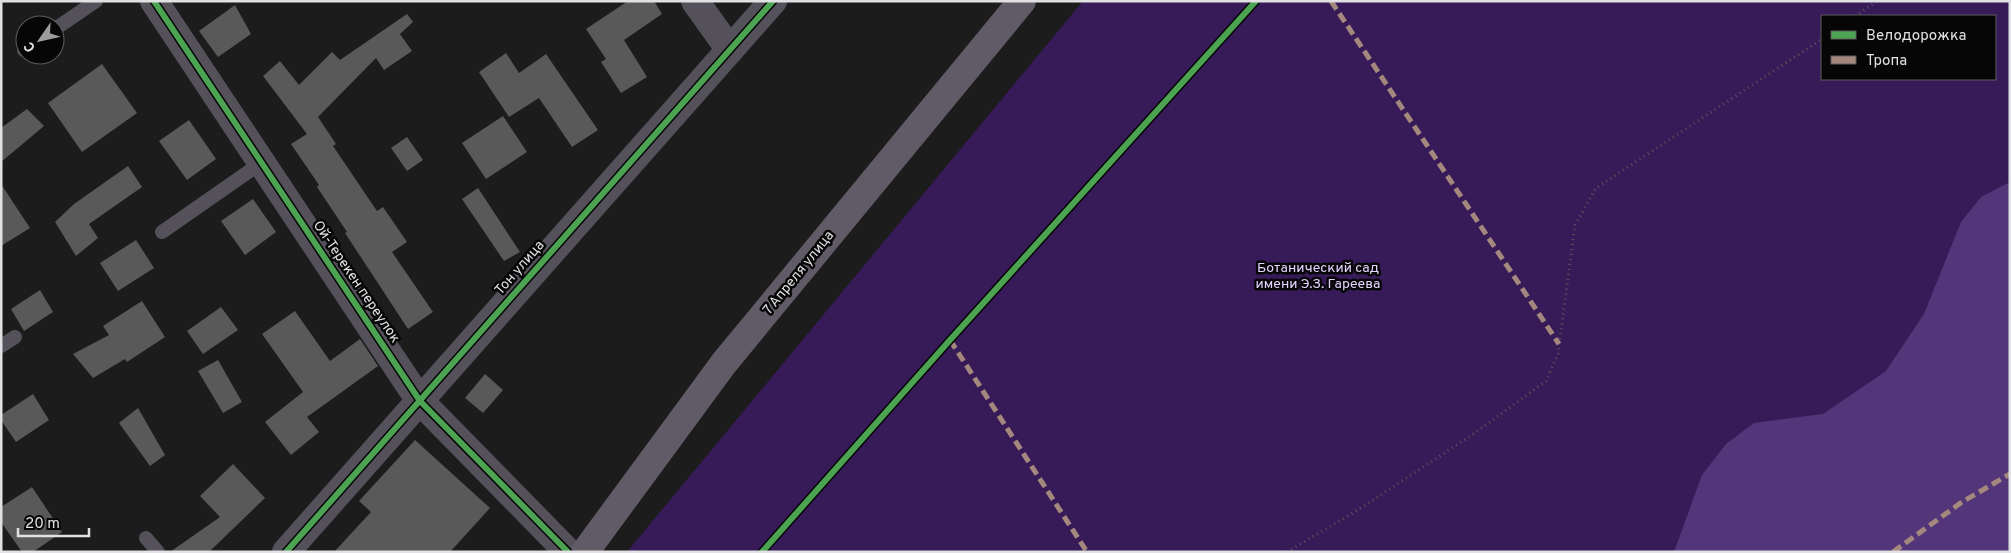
<svg xmlns="http://www.w3.org/2000/svg" width="2011" height="553" font-family="Overpass,sans-serif">
<style>
.green{fill:#371b58;fill-rule:evenodd}
.forest{fill:#523679}
.building{fill:#5a595a}
.lines{fill:none;stroke-linecap:round;stroke-linejoin:round}
.path{stroke:#57545a;stroke-width:3;stroke-dasharray:1 4;stroke-linecap:butt}
.lane{stroke:#55515b;stroke-width:14}
.street{stroke:#55515b;stroke-width:28}
.primary{stroke:#605b67;stroke-width:28}
.quiet{stroke:#a5887d;stroke-width:5;stroke-dasharray:10 5;stroke-linecap:butt}
.cycleway-casing{stroke:#060607;stroke-width:9}
.cycleway{stroke:#4ca352;stroke-width:6}
.labels{text-anchor:middle;dominant-baseline:central;stroke-width:5;stroke-linejoin:round;paint-order:stroke}
.street-label{font-size:14px;fill:#e1e0e2;stroke:#060607}
.park-label{font-size:14px;fill:#e2d3ff;stroke:#060607}
</style>
<rect width="100%" height="100%" fill="#1c1c1c"/>
<path class="green" d="M 1083,1 L 2010,1 L 2010,552 L 627,552 ZM 1822,16 L 1995,16 L 1995,79 L 1822,79 Z"/>
<path class="forest" d="M 2010,182 L 2010,552 L 1674,552 L 1702,475 L 1726,444 L 1754,423 L 1823,414 L 1886,371 L 1924,314 L 1961,222 L 1981,197 Z"/>
<path class="building" d="M 628,1 L 654,1 L 662,14 L 624,40 L 647,77 L 621,93 L 601,62 L 606,59 L 586,29 Z
M 235,5 L 251,34 L 218,57 L 199,31 Z
M 407,14 L 413,22 L 400,34 L 412,51 L 384,70 L 376,58 L 318,117 L 336,144 L 333,146 L 377,211 L 383,207 L 407,242 L 392,252 L 433,312 L 408,329 L 345,233 L 347,232 L 317,187 L 319,185 L 291,144 L 307,134 L 263,76 L 280,61 L 299,85 L 332,52 L 340,60 Z
M 506,53 L 519,73 L 546,54 L 598,130 L 572,147 L 539,98 L 509,117 L 479,72 Z
M 102,64 L 137,113 L 82,152 L 48,103 Z
M 27,109 L 44,126 L 1,162 L 1,128 Z
M 503,116 L 527,152 L 486,179 L 462,143 Z
M 189,120 L 216,159 L 187,180 L 159,141 Z
M 407,137 L 423,160 L 407,171 L 391,148 Z
M 128,166 L 142,187 L 89,224 L 98,238 L 76,256 L 55,222 L 74,204 Z
M 1,184 L 30,228 L 1,246 Z
M 478,188 L 520,252 L 504,261 L 462,199 Z
M 253,199 L 276,232 L 245,255 L 221,221 Z
M 136,240 L 154,268 L 118,291 L 100,263 Z
M 40,290 L 53,312 L 24,331 L 11,309 Z
M 142,301 L 165,337 L 127,362 L 125,359 L 93,378 L 73,354 L 109,335 L 103,326 Z
M 221,307 L 238,330 L 203,354 L 187,331 Z
M 295,311 L 330,361 L 360,339 L 378,366 L 307,417 L 319,432 L 291,455 L 265,422 L 303,392 L 262,334 Z
M 218,360 L 242,402 L 223,413 L 198,371 Z
M 485,374 L 503,390 L 483,413 L 465,398 Z
M 33,394 L 49,420 L 16,442 L 1,420 L 1,415 Z
M 138,408 L 165,455 L 150,466 L 119,423 Z
M 415,440 L 490,508 L 450,552 L 334,552 L 371,512 L 359,501 Z
M 233,464 L 265,498 L 209,552 L 170,552 L 220,517 L 200,496 Z
M 32,487 L 62,532 L 33,552 L 22,552 L 1,522 L 1,507 Z"/>
<g class="lines">
<path class="path" d="M 1855,16 L 1877,1
M 1287,552 L 1353,513 L 1475,433 L 1546,381 L 1558,354 L 1575,225 L 1596,188 L 1822,39"/>
<path class="lane" d="M 55,29 L 96,1
M 24,50 L 25,50
M 162,232 L 261,163
M 1,346 L 15,337
M 146,538 L 158,552"/>
<path class="street" d="M 154,1 L 420,401 L 568,552
M 695,1 L 730,50
M 286,552 L 773,1"/>
<path class="primary" d="M 585,552 L 724,363 L 1022,1"/>
<path class="quiet" d="M 1331,1 L 1559,344
M 950,340 L 1087,552
M 1893,552 L 1962,502 L 2010,474"/>
<defs>
<path id="cycleway" d="M 154,1 L 420,401 L 568,552
M 286,552 L 773,1
M 762,552 L 950,340 L 1256,1"/>
</defs>
<use href="#cycleway" class="cycleway-casing"/>
<use href="#cycleway" class="cycleway"/>
</g>
<g class="labels">
<g class="street-label">
<text transform="translate(520 268) rotate(-49)">Тон улица</text>
<text transform="translate(799 273) rotate(-51)">7 Апреля улица</text>
<text transform="translate(356 282) rotate(56)">Ой-Терекен переулок</text>
</g>
<g class="park-label">
<text x="1318" y="268">Ботанический сад<tspan x="1318" dy="16">имени Э.З. Гареева</tspan></text>
</g>
</g>
<rect width="2011" height="553" fill="none" stroke="#e1e0e2" stroke-width="5"/>
<rect x="1821" y="15" width="175" height="65" fill="#060607" stroke="#5e5d5f"/>
<rect x="1831" y="31" width="25" height="8" fill="#4ca352" stroke="#5e5d5f"/>
<text x="1866" y="40" font-size="15" fill="#e1e0e2">Велодорожка</text>
<rect x="1831" y="56" width="25" height="8" fill="#a5887d" stroke="#5e5d5f"/>
<text x="1866" y="65" font-size="15" fill="#e1e0e2">Тропа</text>
<g transform="translate(40 40) rotate(236)"><circle r="24" fill="#060607" stroke="#5e5d5f"/>
<path d="M0-4L9 19L0 12L-9 19Z" fill="#9c9b9d"/>
<text y="-8" font-size="14" font-weight="bold" text-anchor="middle" fill="#e1e0e2">С</text>
</g>
<path d="M18 528v8h71v-8" fill="none" stroke="#e1e0e2" stroke-width="2.5"/>
<text x="25" y="528" font-size="15" fill="#e1e0e2" stroke="#060607" stroke-width="4" paint-order="stroke">20 m</text>
</svg>
